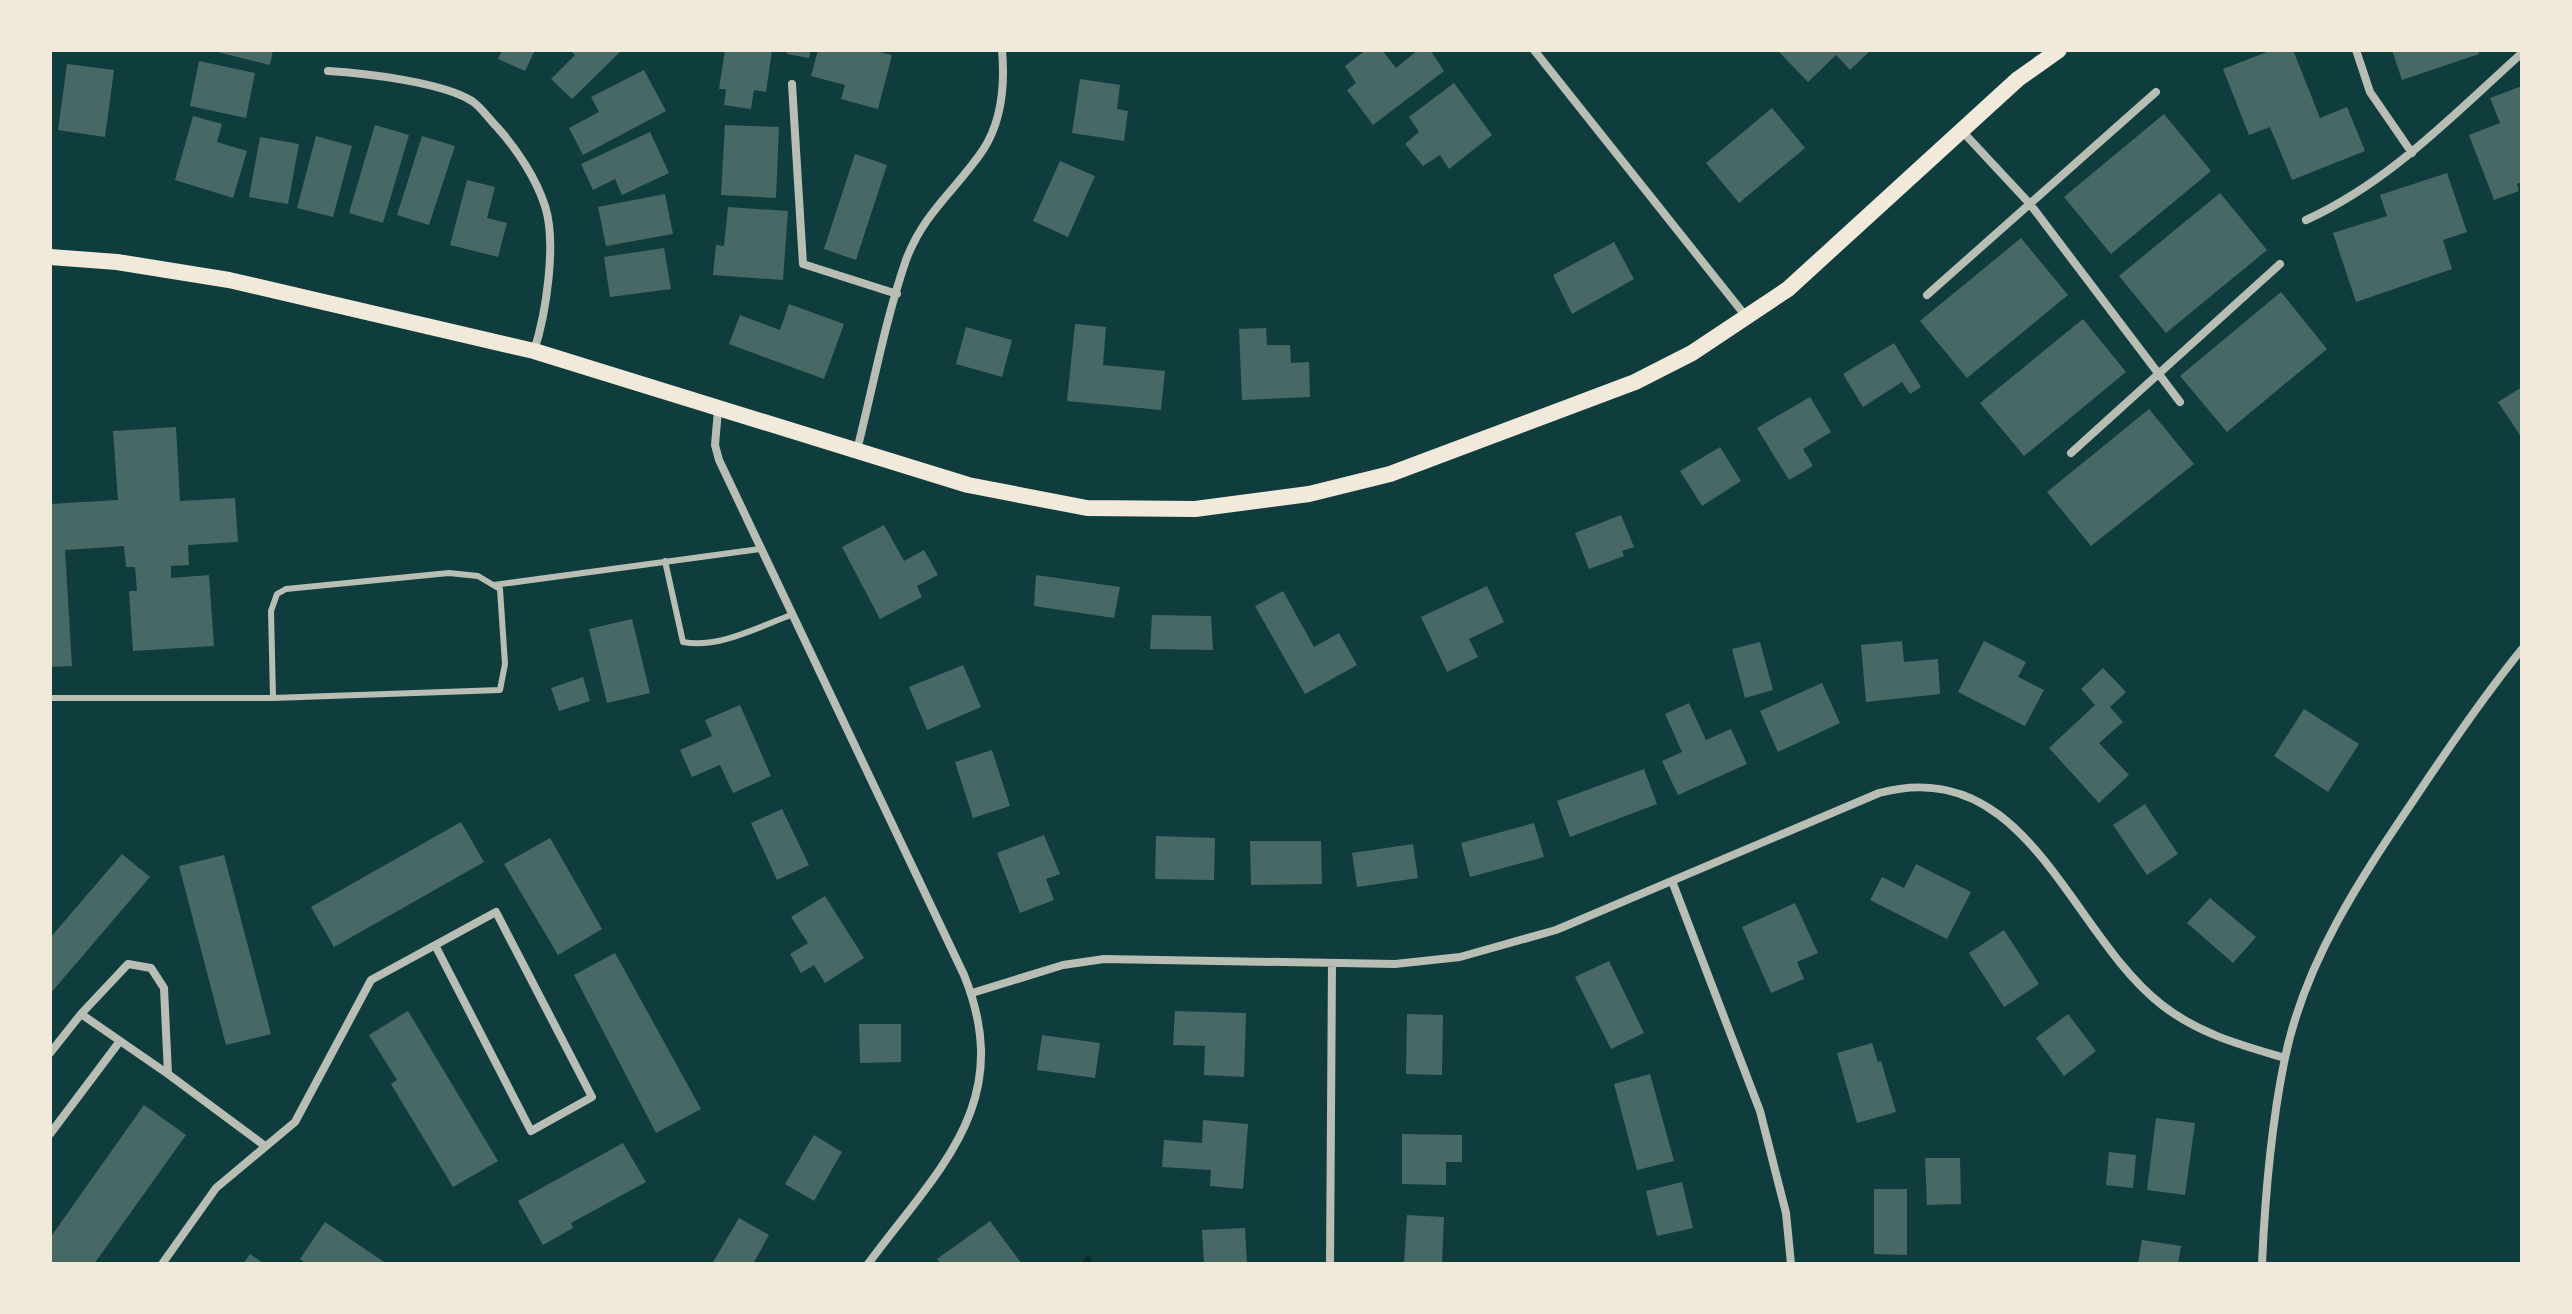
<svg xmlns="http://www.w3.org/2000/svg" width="2572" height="1314" font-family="'Alegreya Sans',sans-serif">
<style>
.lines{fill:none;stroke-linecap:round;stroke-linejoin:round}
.stream{stroke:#0a2a2b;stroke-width:7}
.building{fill:#486865}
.service{stroke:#b8beb3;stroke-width:6}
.minor{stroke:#b8beb3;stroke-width:8}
.secondary{stroke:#f1e9da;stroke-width:16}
</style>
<rect width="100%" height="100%" fill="#0f3d3e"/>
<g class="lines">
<path class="stream" d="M 1085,1264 L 1088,1260"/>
</g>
<path class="building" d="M 209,50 L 273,50 L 270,65 Z
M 502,50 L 535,50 L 525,71 L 498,59 Z
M 570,50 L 622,50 L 572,99 L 551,79 L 575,55 Z
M 725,50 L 772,50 L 766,92 L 754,90 L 751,109 L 724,105 L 726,89 L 719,89 Z
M 788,50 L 811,50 L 809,58 L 787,54 Z
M 818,50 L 872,50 L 892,55 L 878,109 L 841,99 L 845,85 L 811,76 Z
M 1366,50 L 1382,50 L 1396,68 L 1418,50 L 1430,50 L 1444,71 L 1373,125 L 1347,90 L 1356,83 L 1345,66 Z
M 1777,50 L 1871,50 L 1850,70 L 1836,55 L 1808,82 Z
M 2272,50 L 2293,50 L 2320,118 L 2347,107 L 2365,151 L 2292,180 L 2270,127 L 2249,135 L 2223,69 Z
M 2392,50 L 2478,50 L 2479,54 L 2402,80 Z
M 199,61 L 255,73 L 246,118 L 190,106 Z
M 67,64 L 114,70 L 105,137 L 58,130 Z
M 644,70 L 666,111 L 583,155 L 569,128 L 599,112 L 591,97 Z
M 1080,79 L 1120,85 L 1117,109 L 1128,111 L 1124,141 L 1072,133 Z
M 1454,83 L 1492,135 L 1449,169 L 1440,155 L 1423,166 L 1405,144 L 1419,132 L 1409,117 Z
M 2522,86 L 2522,182 L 2517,184 L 2519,191 L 2494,200 L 2469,135 L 2500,123 L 2490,98 Z
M 1772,108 L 1805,148 L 1739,203 L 1706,163 Z
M 2164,114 L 2211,171 L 2111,254 L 2064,197 Z
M 193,116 L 222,124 L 217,142 L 247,151 L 233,198 L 175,180 Z
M 375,125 L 409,135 L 383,223 L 349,213 Z
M 725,125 L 779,127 L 776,198 L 721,195 Z
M 650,132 L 669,173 L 622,195 L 615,179 L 593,190 L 581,164 Z
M 316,136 L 352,146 L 333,217 L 297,208 Z
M 422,136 L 455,146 L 429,225 L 397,215 Z
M 260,137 L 299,144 L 288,204 L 249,197 Z
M 855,154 L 887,165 L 856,260 L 824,249 Z
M 1060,161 L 1095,176 L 1068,237 L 1033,221 Z
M 2447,173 L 2467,232 L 2443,240 L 2452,269 L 2356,302 L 2333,233 L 2387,216 L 2380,195 Z
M 467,180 L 495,187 L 487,218 L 507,223 L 498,257 L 450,245 Z
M 2220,193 L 2267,250 L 2166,333 L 2119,276 Z
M 665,194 L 673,234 L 606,246 L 598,207 Z
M 728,207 L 788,211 L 783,280 L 713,275 L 716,245 L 724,246 Z
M 2021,238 L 2068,295 L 1967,378 L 1920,321 Z
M 1614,242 L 1634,279 L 1572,314 L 1553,275 Z
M 664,248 L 671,289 L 610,297 L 604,257 Z
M 2281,292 L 2327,349 L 2227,432 L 2180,376 Z
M 789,304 L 844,324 L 824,379 L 729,344 L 740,315 L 780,330 Z
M 2083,319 L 2126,372 L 2024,456 L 1980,403 Z
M 1075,324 L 1106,327 L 1103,365 L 1165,371 L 1161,410 L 1067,401 Z
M 966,327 L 1012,340 L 1002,377 L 956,364 Z
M 1266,328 L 1267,345 L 1290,345 L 1291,363 L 1309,362 L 1310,397 L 1242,400 L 1239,329 Z
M 1894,343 L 1921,387 L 1910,394 L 1902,382 L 1863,407 L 1843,374 Z
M 2522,387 L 2522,438 L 2498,402 Z
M 1810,397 L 1831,432 L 1803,449 L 1813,466 L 1789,480 L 1757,428 Z
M 2149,409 L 2194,464 L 2091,546 L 2047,492 Z
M 176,427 L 180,501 L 235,498 L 238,542 L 188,545 L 189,565 L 171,566 L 171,578 L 209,575 L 214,646 L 133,651 L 129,591 L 137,591 L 135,567 L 126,567 L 124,546 L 65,550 L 72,666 L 50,667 L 50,504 L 118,500 L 113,431 Z
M 1720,447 L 1741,481 L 1702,506 L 1680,471 Z
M 1621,515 L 1634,547 L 1622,551 L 1624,556 L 1589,569 L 1575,533 Z
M 884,525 L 904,561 L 924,550 L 938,575 L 917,586 L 922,597 L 880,619 L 842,547 Z
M 1036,575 L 1120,587 L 1114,618 L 1034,606 Z
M 1487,586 L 1504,622 L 1469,639 L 1478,657 L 1447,672 L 1421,617 Z
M 1283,591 L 1314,647 L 1339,633 L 1357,665 L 1305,694 L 1255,606 Z
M 1152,615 L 1211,616 L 1213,650 L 1150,649 Z
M 632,619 L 650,693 L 607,703 L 589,629 Z
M 1902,641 L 1904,662 L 1938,659 L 1940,694 L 1866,702 L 1861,645 Z
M 1984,641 L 2026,662 L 2018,677 L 2044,690 L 2025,726 L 1958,692 Z
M 1760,642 L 1773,690 L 1745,698 L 1732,649 Z
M 963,665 L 981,707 L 927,730 L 909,687 Z
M 2103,668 L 2126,692 L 2110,707 L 2123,722 L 2099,743 L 2129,775 L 2099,803 L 2049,748 L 2095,705 L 2081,689 Z
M 583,677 L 590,701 L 559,711 L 551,688 Z
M 1822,683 L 1840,723 L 1778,752 L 1760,711 Z
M 1689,703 L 1706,740 L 1731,729 L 1747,764 L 1678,795 L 1662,761 L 1682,752 L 1665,714 Z
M 740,705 L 771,776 L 733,793 L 720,765 L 692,777 L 680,750 L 712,736 L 705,720 Z
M 2304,709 L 2359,744 L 2328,792 L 2274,756 Z
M 992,750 L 1010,806 L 973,818 L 955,762 Z
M 1644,769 L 1657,804 L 1570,837 L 1557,801 Z
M 2145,804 L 2178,854 L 2147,875 L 2113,825 Z
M 782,809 L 809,865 L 777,880 L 751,823 Z
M 461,822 L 484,862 L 334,947 L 311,907 Z
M 1534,823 L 1544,857 L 1470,877 L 1461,843 Z
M 1044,835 L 1060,874 L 1046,879 L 1054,900 L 1020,913 L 997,853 Z
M 1156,836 L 1215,838 L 1214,880 L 1155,879 Z
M 550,838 L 602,929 L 558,955 L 504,864 Z
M 1250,841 L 1321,841 L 1322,884 L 1251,885 Z
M 1413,844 L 1418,878 L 1357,887 L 1352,853 Z
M 122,854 L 150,877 L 50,994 L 50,938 Z
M 224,855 L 271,1034 L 226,1045 L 179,866 Z
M 1916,864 L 1971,892 L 1947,939 L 1870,900 L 1882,877 L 1904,888 Z
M 825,896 L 864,958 L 825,983 L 814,965 L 801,973 L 790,954 L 808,943 L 791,917 Z
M 2210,898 L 2256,937 L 2233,963 L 2187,923 Z
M 1795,903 L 1818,953 L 1797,962 L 1804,979 L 1771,993 L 1742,927 Z
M 2004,930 L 2039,984 L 2004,1007 L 1969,953 Z
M 615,953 L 701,1109 L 656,1133 L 574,975 Z
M 1609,961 L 1644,1033 L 1611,1049 L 1575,977 Z
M 408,1011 L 498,1161 L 453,1187 L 391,1084 L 397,1080 L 369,1035 Z
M 1175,1011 L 1246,1013 L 1244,1077 L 1204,1075 L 1205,1046 L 1173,1045 Z
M 1407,1014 L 1443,1015 L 1442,1075 L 1406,1074 Z
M 2068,1014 L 2096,1051 L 2064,1076 L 2036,1038 Z
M 859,1024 L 901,1024 L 901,1062 L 860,1063 Z
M 1042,1035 L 1100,1043 L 1095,1078 L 1037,1070 Z
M 1872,1043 L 1878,1062 L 1881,1061 L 1896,1112 L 1857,1123 L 1837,1053 Z
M 1650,1074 L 1674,1161 L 1637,1170 L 1614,1084 Z
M 144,1105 L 186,1135 L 94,1264 L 50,1264 L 50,1238 Z
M 2156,1118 L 2195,1123 L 2185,1195 L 2147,1190 Z
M 1203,1120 L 1248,1124 L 1243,1189 L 1210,1186 L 1211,1170 L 1162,1167 L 1164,1140 L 1202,1143 Z
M 1402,1134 L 1462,1135 L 1462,1162 L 1446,1162 L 1446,1185 L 1402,1184 Z
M 814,1135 L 842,1152 L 814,1201 L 785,1184 Z
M 623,1143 L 646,1182 L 571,1223 L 573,1228 L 543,1245 L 518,1201 Z
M 2109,1152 L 2136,1155 L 2133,1188 L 2106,1185 Z
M 1925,1158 L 1960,1158 L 1961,1204 L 1927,1205 Z
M 1682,1182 L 1693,1228 L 1657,1236 L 1646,1191 Z
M 1874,1189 L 1907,1189 L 1907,1255 L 1874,1254 Z
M 1407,1215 L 1444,1217 L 1442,1264 L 1404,1264 Z
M 739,1218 L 769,1235 L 753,1264 L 712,1264 Z
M 990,1221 L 1022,1264 L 941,1264 L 937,1259 Z
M 325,1222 L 387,1264 L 307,1264 L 300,1259 Z
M 1245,1228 L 1247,1264 L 1204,1264 L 1202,1230 Z
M 2142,1240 L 2181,1246 L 2178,1264 L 2138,1264 Z
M 250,1254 L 264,1264 L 243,1264 Z"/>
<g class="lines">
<path class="service" d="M 665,561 L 683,642 C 718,649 758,627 791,615
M 494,585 L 760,549
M 50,698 L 273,698 L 500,690 L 505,664 L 500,589 L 478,576 L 449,573 L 286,589 L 277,594 L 271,611 L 273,698"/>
<path class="minor" d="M 1534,50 L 1748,319
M 2356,50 L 2370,92 L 2412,153
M 328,71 C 363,73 442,82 472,101 C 481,107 489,119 497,127 C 516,148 536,178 545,206 C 557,243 546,314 534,351
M 792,84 L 803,264 L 897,294
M 1962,131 L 2030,204 L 2180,402
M 2306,220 C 2390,182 2454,114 2522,53
M 1927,295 L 2156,92
M 718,410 L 715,445 L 719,460 L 964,975 C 1016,1103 939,1168 868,1264
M 857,450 C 873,387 885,321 906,260 C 924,212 956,190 983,150 C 1002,121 1005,84 1002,50
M 2071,453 L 2280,264
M 1672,881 L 1760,1111 L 1786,1213 L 1791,1264
M 972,993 L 1063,965 L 1104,959 L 1395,964 L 1460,957 L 1556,930 L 1879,793 C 2028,753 2069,933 2162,1005 C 2199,1034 2241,1045 2285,1058
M 50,1053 L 81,1014
M 168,1074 L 81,1014 L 128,964 L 151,968 L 164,988 L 168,1074 L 265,1146
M 50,1134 L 120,1041
M 162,1264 L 216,1188 L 295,1122 L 371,980 L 496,912 L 592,1097 L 531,1131 L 435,945
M 1330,1264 L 1332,964
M 2262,1264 C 2265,1196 2271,1125 2285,1058 C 2305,961 2361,878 2415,798 C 2449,747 2483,697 2522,649"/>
<path class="secondary" d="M 50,257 L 117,262 L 229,280 L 534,351 L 968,485 L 1087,508 L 1195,509 L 1309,494 L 1390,474 L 1635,382 L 1692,353 L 1788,289 L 2018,79 L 2059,50"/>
</g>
<rect width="2572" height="1314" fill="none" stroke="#f1e9da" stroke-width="104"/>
</svg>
